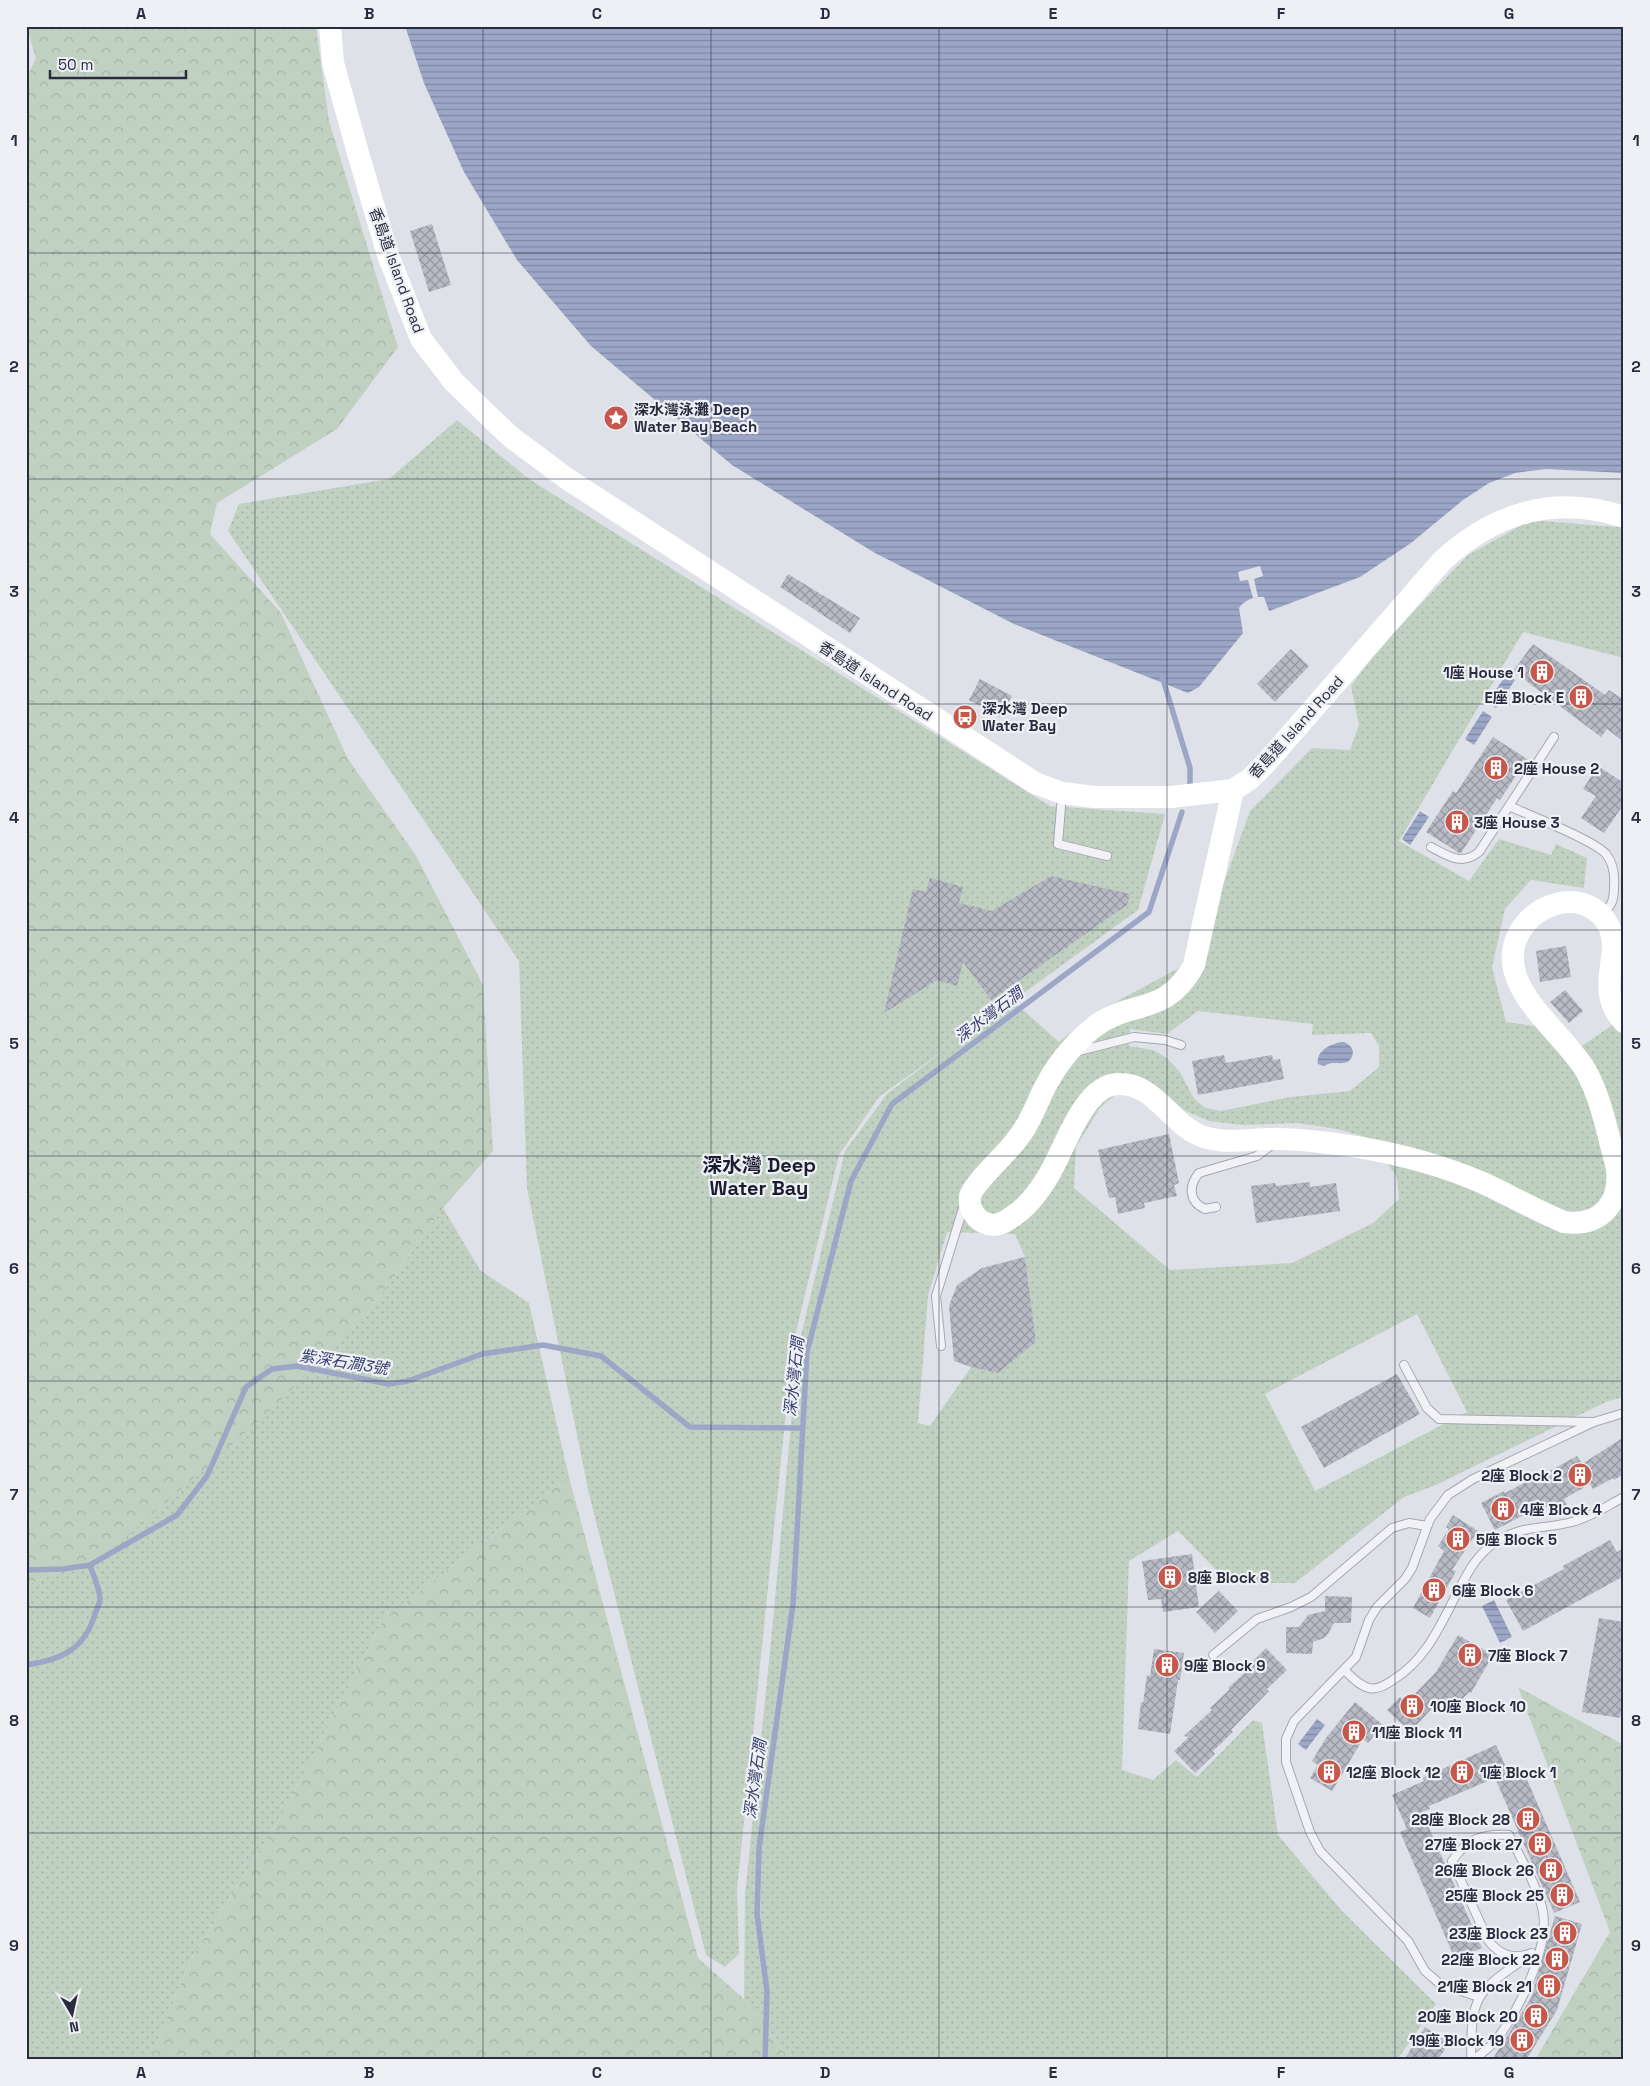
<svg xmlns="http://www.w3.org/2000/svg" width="1650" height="2086" font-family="'Space Grotesk','Noto Sans TC',sans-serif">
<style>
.grass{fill:url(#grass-dots);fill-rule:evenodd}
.forest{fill:url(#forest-crowns)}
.water{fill:url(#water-rules)}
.pier{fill:#dfe1e8}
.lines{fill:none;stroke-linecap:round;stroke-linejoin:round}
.stream{stroke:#9ca6c6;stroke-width:5.5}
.building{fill:url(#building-cross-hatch)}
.lane-casing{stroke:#a5a7b2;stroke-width:10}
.lane{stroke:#f2f2f6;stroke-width:8}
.secondary{stroke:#fff;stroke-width:22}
.grid{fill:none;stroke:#292c3e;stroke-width:1;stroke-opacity:0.55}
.labels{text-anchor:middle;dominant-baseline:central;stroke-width:4.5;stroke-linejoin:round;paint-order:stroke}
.street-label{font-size:15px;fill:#292c3e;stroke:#eff0f5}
.poi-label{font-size:15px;font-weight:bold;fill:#292c3e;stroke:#eff0f5;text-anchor:start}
.water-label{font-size:16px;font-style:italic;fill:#36426f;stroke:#eff0f5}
.district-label{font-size:20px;font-weight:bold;fill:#1b1d2f;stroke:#eff0f5}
.neatline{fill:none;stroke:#292c3e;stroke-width:2}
.grid-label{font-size:16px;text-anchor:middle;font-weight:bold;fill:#292c3e}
</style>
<defs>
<pattern id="grass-dots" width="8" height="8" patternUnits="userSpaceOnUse" patternTransform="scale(1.25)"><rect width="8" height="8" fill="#c1d1c1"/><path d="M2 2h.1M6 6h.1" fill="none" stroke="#a6b4a7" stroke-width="1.8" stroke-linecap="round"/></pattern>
<pattern id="forest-crowns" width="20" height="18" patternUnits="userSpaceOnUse" patternTransform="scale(1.25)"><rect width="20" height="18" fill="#c1d1c1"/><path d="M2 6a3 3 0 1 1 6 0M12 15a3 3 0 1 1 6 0" fill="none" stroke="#a6b4a7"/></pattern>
<pattern id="water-rules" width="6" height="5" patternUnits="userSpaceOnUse" patternTransform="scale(1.25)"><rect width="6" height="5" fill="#9ca6c6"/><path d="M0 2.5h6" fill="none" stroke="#7f87a2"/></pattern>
<pattern id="building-cross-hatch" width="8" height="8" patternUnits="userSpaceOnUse" patternTransform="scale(1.25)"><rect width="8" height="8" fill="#b7b9c4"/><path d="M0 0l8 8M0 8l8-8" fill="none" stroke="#9597a1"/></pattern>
</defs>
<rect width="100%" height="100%" fill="#dfe1e8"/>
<path class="grass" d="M 457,420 L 529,479 L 1050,806 L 1165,814 L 1138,910 L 1013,1001 L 1059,1042 L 1099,1011 L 1179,968 L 1218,899 L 1250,811 L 1312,748 L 1350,750 L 1359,725 L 1351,686 L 1380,647 L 1468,555 L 1531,520 L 1615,527 L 1624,522 L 1624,658 L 1523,632 L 1399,841 L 1469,881 L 1499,839 L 1551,855 L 1556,844 L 1587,858 L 1584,888 L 1531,880 L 1505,909 L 1492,967 L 1506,1022 L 1562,1030 L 1582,1046 L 1611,1026 L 1624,1004 L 1624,1397 L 1608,1401 L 1436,1485 L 1404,1497 L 1295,1583 L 1229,1583 L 1178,1531 L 1129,1561 L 1122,1770 L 1153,1780 L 1176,1760 L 1197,1777 L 1253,1720 L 1262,1723 L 1278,1835 L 1342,1911 L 1436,2004 L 1397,2060 L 790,2060 L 744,1999 L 745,1895 L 771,1642 L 798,1348 L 845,1151 L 887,1094 L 946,1049 L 879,1097 L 839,1155 L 793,1344 L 737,1890 L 739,1954 L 725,1967 L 706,1955 L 589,1494 L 527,1188 L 519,961 L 228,531 L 239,504 L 389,479 ZM 1198,1011 L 1313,1024 L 1312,1035 L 1371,1033 L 1379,1046 L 1379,1067 L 1350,1091 L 1290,1097 L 1221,1111 L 1206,1108 L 1199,1103 L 1193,1097 L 1180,1072 L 1167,1058 L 1153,1050 L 1129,1046 L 1130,1029 L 1167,1034 ZM 1162,1091 L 1184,1110 L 1209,1121 L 1242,1125 L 1298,1123 L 1337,1129 L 1369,1138 L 1397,1177 L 1399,1199 L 1373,1223 L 1292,1263 L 1170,1270 L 1074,1188 L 1076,1147 L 1100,1108 L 1115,1095 ZM 947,1232 L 1015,1234 L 1025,1257 L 1036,1342 L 998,1373 L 971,1367 L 930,1426 L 918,1423 L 928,1296 ZM 1417,1314 L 1467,1412 L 1315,1491 L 1265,1394 Z
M 443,1208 L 480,1270 L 529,1303 L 569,1477 L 384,1619 L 282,1815 L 190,1961 L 150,2060 L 26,2060 L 26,1585 L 107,1554 L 370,1310 Z"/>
<path class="forest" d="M 26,26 L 316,26 L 329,121 L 398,347 L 337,429 L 217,503 L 210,534 L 281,613 L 348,759 L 415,854 L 483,985 L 493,1151 L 443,1208 L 370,1310 L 273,1408 L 107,1554 L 26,1585 L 26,79 L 36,58 Z
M 569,1477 L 698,1958 L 744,1999 L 790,2060 L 150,2060 L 190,1961 L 282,1815 L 384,1619 Z
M 1518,1687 L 1624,1745 L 1624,2060 L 1535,2060 L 1610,1932 Z"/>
<path class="water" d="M 405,26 L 1624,26 L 1624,473 L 1546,469 L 1515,473 L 1489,483 L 1463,500 L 1411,543 L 1360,577 L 1269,611 L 1264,597 C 1254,596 1245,600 1239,608 L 1243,633 L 1199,687 L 1188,693 L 1014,624 L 875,553 L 732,465 L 591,346 L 517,260 L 464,172 L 424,83 Z
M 1506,675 L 1515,680 L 1496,708 L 1487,703 Z
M 1483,711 L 1492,717 L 1474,745 L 1465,739 Z
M 1420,811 L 1429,817 L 1410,845 L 1402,839 Z
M 1344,1042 C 1353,1046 1356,1053 1349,1061 C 1341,1066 1333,1060 1324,1066 L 1318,1064 C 1315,1051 1333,1042 1344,1042 Z
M 1494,1600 L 1512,1637 L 1500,1643 L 1482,1606 Z
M 1317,1719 L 1325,1725 L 1306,1750 L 1298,1744 Z"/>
<path class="pier" d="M 1260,566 L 1263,576 L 1254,579 L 1258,597 L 1253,598 L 1248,580 L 1240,581 L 1238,572 Z"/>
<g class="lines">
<path class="stream" d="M 1162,676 L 1190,768 L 1190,788
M 26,1570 L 63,1569 L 90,1565
M 26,1665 C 59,1660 83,1651 94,1617 C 95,1612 100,1604 100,1599 C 100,1589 93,1575 90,1565 L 177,1515 L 207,1476 L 246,1387 L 272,1369 L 297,1366 L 389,1384 L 408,1381 L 482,1354 L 543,1345 L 601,1356 L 690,1427 L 803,1428
M 765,2060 L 767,1991 L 757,1914 L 759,1848 L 793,1604 L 807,1352 L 851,1181 L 892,1104 L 1149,912 L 1182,812"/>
</g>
<path class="building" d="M 432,224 L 451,285 L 429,292 L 410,231 Z
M 788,574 L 860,618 L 850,633 L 780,587 Z
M 1533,644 L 1605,695 L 1609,690 L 1624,700 L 1624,742 L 1607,729 L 1601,737 L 1513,671 Z
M 1291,649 L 1309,666 L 1275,702 L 1257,684 Z
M 980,679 L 1012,696 L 1000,717 L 969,700 Z
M 1493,737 L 1527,759 L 1500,800 L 1497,798 L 1461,853 L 1459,853 L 1426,832 L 1453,791 L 1456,793 Z
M 1598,766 L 1624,783 L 1624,804 L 1604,833 L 1581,818 L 1596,796 L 1583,789 Z
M 1051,876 L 1130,894 L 1127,905 L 991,1000 L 963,962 L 957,986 L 937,980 L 884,1013 L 913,889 L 926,892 L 930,878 L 963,887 L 959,903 L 992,911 Z
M 1566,946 L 1571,977 L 1540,982 L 1536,951 Z
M 1565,990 L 1583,1011 L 1569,1023 L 1550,1002 Z
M 1224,1055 L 1226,1063 L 1272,1055 L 1273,1060 L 1280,1059 L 1284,1079 L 1198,1095 L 1192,1061 Z
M 1169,1134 L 1179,1183 L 1174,1185 L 1177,1196 L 1144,1203 L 1145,1208 L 1118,1214 L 1115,1197 L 1109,1198 L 1098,1150 Z
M 1310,1182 L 1310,1187 L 1336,1183 L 1340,1211 L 1256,1223 L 1251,1186 L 1275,1183 L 1276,1186 Z
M 1025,1257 L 1036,1342 L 998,1373 L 971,1367 L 954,1361 L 949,1306 L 957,1285 L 982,1268 Z
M 1397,1374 L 1420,1414 L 1324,1468 L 1301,1427 Z
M 1624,1437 L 1624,1474 L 1614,1480 L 1613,1478 L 1593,1489 L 1590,1484 L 1564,1499 L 1568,1507 L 1555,1513 L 1550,1505 L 1534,1513 L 1533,1510 L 1495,1530 L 1481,1503 L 1504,1491 L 1505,1493 L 1543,1473 L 1544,1474 L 1577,1456 L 1582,1464 Z
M 1453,1515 L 1478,1531 L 1452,1570 L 1456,1571 L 1430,1618 L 1413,1608 L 1444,1551 L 1438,1546 L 1449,1529 L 1446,1527 Z
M 1610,1540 L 1617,1552 L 1624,1548 L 1624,1576 L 1523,1631 L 1506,1600 L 1564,1569 L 1563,1566 Z
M 1192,1554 L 1199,1607 L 1163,1612 L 1161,1599 L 1148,1600 L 1142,1561 Z
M 1219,1591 L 1238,1611 L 1215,1633 L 1196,1612 Z
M 1325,1596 L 1352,1597 L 1351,1623 L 1334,1623 L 1328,1634 L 1324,1638 L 1313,1642 L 1312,1654 L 1286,1653 L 1286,1627 L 1299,1627 L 1308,1615 L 1325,1611 Z
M 1599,1618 L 1624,1622 L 1624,1698 L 1620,1718 L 1582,1712 Z
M 1458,1635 L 1493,1655 L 1471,1693 L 1469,1692 L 1449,1713 L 1437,1703 L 1410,1732 L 1387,1710 L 1400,1697 L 1406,1703 L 1436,1672 Z
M 1266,1648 L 1287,1670 L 1267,1689 L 1269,1691 L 1231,1730 L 1233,1732 L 1213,1751 L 1215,1754 L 1195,1773 L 1174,1751 L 1189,1737 L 1184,1736 L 1212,1710 L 1210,1708 L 1230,1689 L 1228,1688 L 1249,1669 L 1247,1667 Z
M 1154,1649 L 1184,1653 L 1180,1680 L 1178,1680 L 1170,1734 L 1138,1729 L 1141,1702 L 1143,1703 L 1147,1675 L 1150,1676 Z
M 1355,1702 L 1383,1725 L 1368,1743 L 1363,1739 L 1332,1791 L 1310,1778 L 1318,1765 L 1312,1761 L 1326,1738 Z
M 1496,1745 L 1512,1781 L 1525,1775 L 1580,1902 L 1554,1913 L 1495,1778 L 1429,1806 L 1430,1809 L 1422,1812 L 1482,1948 L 1455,1959 L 1400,1832 L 1407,1829 L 1392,1795 L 1424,1781 L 1422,1778 Z
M 1555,1916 L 1582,1924 L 1557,2010 L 1526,2060 L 1492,2060 L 1531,1998 Z
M 1425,2027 L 1449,2043 L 1438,2060 L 1404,2060 Z"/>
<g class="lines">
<defs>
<path id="lane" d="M 1062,795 L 1058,844 L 1107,856
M 1509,806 C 1529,815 1594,840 1606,854 C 1614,864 1615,875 1614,887 C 1614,900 1612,905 1603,914
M 1431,847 C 1448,856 1462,866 1479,852 L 1554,737
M 1075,1052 L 1134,1037 L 1165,1040 L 1181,1045
M 1216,1207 L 1205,1209 C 1189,1202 1188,1186 1199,1173 L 1257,1156 L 1273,1144
M 941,1346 L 936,1296 L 964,1205
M 1404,1365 L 1427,1408 L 1439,1419 L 1592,1422
M 1213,1655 L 1257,1619 L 1291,1607 L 1311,1597 L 1392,1528 L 1409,1523 L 1427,1526
M 1344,1670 C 1351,1676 1359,1686 1369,1688 C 1378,1690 1385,1685 1393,1680 C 1427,1659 1441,1624 1459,1589 C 1468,1572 1477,1555 1493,1544 C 1521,1524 1542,1530 1572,1522 C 1591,1517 1607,1506 1624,1497
M 1479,1997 L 1440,1984 L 1425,1971 L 1408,1941 L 1320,1851 L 1310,1832 L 1286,1762 L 1286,1739 L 1294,1721 L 1356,1657 L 1369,1620 L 1377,1607 L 1405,1579 L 1412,1568 L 1430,1519 L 1448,1495 L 1473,1479 L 1594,1422 L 1624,1413
M 1471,2060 C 1472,2037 1469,2009 1484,1991 C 1495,1977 1514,1967 1528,1956
M 1474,2060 C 1481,2053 1491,2047 1497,2039 C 1519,2010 1549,1949 1543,1912 C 1539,1889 1520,1857 1509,1835 C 1483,1833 1467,1839 1452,1861 L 1488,1940 C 1500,1956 1514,1960 1532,1953"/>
</defs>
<use href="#lane" class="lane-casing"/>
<use href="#lane" class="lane"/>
<path class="secondary" d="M 330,26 L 333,63 L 358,153 L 388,255 L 421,339 L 454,382 L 495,422 L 511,437 L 566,478 L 1035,783 L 1062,793 L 1094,797 L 1171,797 L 1233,790 L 1250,779 L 1265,764 L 1442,561 C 1494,513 1555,494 1624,517
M 1233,790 L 1194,965 C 1165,1018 1132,998 1094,1027 C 1073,1044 1054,1068 1042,1093 C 1034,1111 1027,1128 1014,1143 C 1005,1155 973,1184 970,1196 C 968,1208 976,1221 988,1224 C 997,1227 1005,1222 1012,1217 C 1027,1207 1038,1193 1047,1178 C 1064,1152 1082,1086 1117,1084 C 1156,1082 1170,1126 1204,1137 C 1228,1145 1254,1138 1278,1139 C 1304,1139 1331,1143 1357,1147 C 1399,1154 1444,1166 1483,1183 C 1511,1196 1537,1211 1564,1222 C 1601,1227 1621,1203 1617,1168 C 1608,1136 1602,1100 1586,1071 C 1563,1031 1491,985 1519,933 C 1528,917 1542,907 1560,903 C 1575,900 1591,904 1602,916 C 1631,949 1589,984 1624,1022"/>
</g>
<path class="grid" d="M 255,26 L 255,2060M 483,26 L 483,2060M 711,26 L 711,2060M 939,26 L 939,2060M 1167,26 L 1167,2060M 1395,26 L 1395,2060M 26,253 L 1624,253M 26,479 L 1624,479M 26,704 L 1624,704M 26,930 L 1624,930M 26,1156 L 1624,1156M 26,1381 L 1624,1381M 26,1607 L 1624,1607M 26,1833 L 1624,1833"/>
<defs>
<symbol id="sight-disc" viewBox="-11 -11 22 22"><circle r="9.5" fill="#c6574b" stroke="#eff0f5"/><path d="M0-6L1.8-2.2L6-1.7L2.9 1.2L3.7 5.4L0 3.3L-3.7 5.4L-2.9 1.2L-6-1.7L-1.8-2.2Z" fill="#fff"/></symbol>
<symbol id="building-disc" viewBox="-11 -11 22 22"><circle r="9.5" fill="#c6574b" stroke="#eff0f5"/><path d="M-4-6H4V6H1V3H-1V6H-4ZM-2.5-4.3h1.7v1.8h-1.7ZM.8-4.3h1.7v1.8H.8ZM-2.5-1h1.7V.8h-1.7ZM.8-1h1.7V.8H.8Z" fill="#fff"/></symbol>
<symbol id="bus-disc" viewBox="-11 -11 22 22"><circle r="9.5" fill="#c6574b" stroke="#eff0f5"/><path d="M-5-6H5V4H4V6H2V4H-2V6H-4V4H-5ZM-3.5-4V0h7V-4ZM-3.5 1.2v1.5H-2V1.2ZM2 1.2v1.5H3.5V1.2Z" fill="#fff"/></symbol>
</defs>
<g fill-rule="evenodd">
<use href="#sight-disc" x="602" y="404" width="28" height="28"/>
<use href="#building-disc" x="1528" y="658" width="28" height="28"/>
<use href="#building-disc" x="1567" y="683" width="28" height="28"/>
<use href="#bus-disc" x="951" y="703" width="28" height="28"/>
<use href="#building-disc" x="1482" y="754" width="28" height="28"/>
<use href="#building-disc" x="1443" y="808" width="28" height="28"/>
<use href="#building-disc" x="1566" y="1461" width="28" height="28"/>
<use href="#building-disc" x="1489" y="1495" width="28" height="28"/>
<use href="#building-disc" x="1444" y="1525" width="28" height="28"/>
<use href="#building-disc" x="1156" y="1563" width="28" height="28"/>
<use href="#building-disc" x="1420" y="1576" width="28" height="28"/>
<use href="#building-disc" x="1456" y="1641" width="28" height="28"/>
<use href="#building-disc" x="1153" y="1651" width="28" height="28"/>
<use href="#building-disc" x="1398" y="1692" width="28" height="28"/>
<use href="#building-disc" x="1340" y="1718" width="28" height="28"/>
<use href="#building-disc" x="1315" y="1758" width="28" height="28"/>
<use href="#building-disc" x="1448" y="1758" width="28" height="28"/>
<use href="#building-disc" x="1514" y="1805" width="28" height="28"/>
<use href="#building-disc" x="1526" y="1830" width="28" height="28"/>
<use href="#building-disc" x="1537" y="1856" width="28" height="28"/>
<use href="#building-disc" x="1548" y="1881" width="28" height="28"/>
<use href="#building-disc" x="1551" y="1919" width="28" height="28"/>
<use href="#building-disc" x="1543" y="1945" width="28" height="28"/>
<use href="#building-disc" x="1535" y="1972" width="28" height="28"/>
<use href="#building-disc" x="1522" y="2002" width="28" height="28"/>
<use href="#building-disc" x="1508" y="2026" width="28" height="28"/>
</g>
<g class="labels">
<g class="street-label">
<text transform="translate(397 270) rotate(70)">香島道 Island Road</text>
<text transform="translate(876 681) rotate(33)">香島道 Island Road</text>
<text transform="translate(1296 727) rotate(-48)">香島道 Island Road</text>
</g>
<g class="poi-label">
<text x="634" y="409">深水灣泳灘 Deep<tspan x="634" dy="17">Water Bay Beach</tspan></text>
<text x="1524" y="672" text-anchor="end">1座 House 1</text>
<text x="1564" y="697" text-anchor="end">E座 Block E</text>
<text x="982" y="708">深水灣 Deep<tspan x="982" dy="17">Water Bay</tspan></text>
<text x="1514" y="768">2座 House 2</text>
<text x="1474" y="822">3座 House 3</text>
<text x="1562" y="1475" text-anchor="end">2座 Block 2</text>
<text x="1520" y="1509">4座 Block 4</text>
<text x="1476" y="1539">5座 Block 5</text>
<text x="1188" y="1577">8座 Block 8</text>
<text x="1452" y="1590">6座 Block 6</text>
<text x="1488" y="1655">7座 Block 7</text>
<text x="1184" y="1665">9座 Block 9</text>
<text x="1430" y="1706">10座 Block 10</text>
<text x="1372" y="1732">11座 Block 11</text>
<text x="1346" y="1772">12座 Block 12</text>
<text x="1480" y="1772">1座 Block 1</text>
<text x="1510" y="1819" text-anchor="end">28座 Block 28</text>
<text x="1522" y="1844" text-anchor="end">27座 Block 27</text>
<text x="1534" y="1870" text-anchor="end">26座 Block 26</text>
<text x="1544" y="1895" text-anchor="end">25座 Block 25</text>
<text x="1548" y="1933" text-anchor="end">23座 Block 23</text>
<text x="1540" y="1959" text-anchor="end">22座 Block 22</text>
<text x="1532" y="1986" text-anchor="end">21座 Block 21</text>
<text x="1518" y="2016" text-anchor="end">20座 Block 20</text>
<text x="1504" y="2040" text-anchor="end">19座 Block 19</text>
</g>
<g class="water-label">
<text transform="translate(989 1015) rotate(-37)">深水灣石澗</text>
<text transform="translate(344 1362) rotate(9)">紫深石澗3號</text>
<text transform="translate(794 1377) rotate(-84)">深水灣石澗</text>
<text transform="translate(755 1779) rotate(-82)">深水灣石澗</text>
</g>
<g class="district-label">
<text x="759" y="1165">深水灣 Deep<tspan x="759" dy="23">Water Bay</tspan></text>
</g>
</g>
<rect width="1650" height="2086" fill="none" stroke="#eff0f5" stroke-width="55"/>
<g transform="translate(72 2014) rotate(171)" stroke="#eff0f5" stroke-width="4" paint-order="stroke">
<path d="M0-4L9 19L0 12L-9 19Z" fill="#292c3e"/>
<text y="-8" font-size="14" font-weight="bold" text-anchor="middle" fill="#292c3e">N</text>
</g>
<path d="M50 70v8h136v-8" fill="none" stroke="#292c3e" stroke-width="2.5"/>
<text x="58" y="70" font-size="15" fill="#292c3e" stroke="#eff0f5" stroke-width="4" paint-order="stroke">50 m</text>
<rect x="28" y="28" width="1594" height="2030" class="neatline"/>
<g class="grid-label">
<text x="141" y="19">A</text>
<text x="369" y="19">B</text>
<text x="597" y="19">C</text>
<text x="825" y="19">D</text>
<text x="1053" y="19">E</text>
<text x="1281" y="19">F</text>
<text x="1509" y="19">G</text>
<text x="14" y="146">1</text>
<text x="1636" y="146">1</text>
<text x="14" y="372">2</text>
<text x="1636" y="372">2</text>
<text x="14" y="597">3</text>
<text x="1636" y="597">3</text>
<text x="14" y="823">4</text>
<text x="1636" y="823">4</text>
<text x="14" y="1049">5</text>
<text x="1636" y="1049">5</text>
<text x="14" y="1274">6</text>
<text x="1636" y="1274">6</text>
<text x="14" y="1500">7</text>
<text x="1636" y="1500">7</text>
<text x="14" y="1726">8</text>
<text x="1636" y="1726">8</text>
<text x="14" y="1951">9</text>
<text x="1636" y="1951">9</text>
<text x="141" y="2078">A</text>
<text x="369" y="2078">B</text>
<text x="597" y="2078">C</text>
<text x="825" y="2078">D</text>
<text x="1053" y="2078">E</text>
<text x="1281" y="2078">F</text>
<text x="1509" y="2078">G</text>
</g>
</svg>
